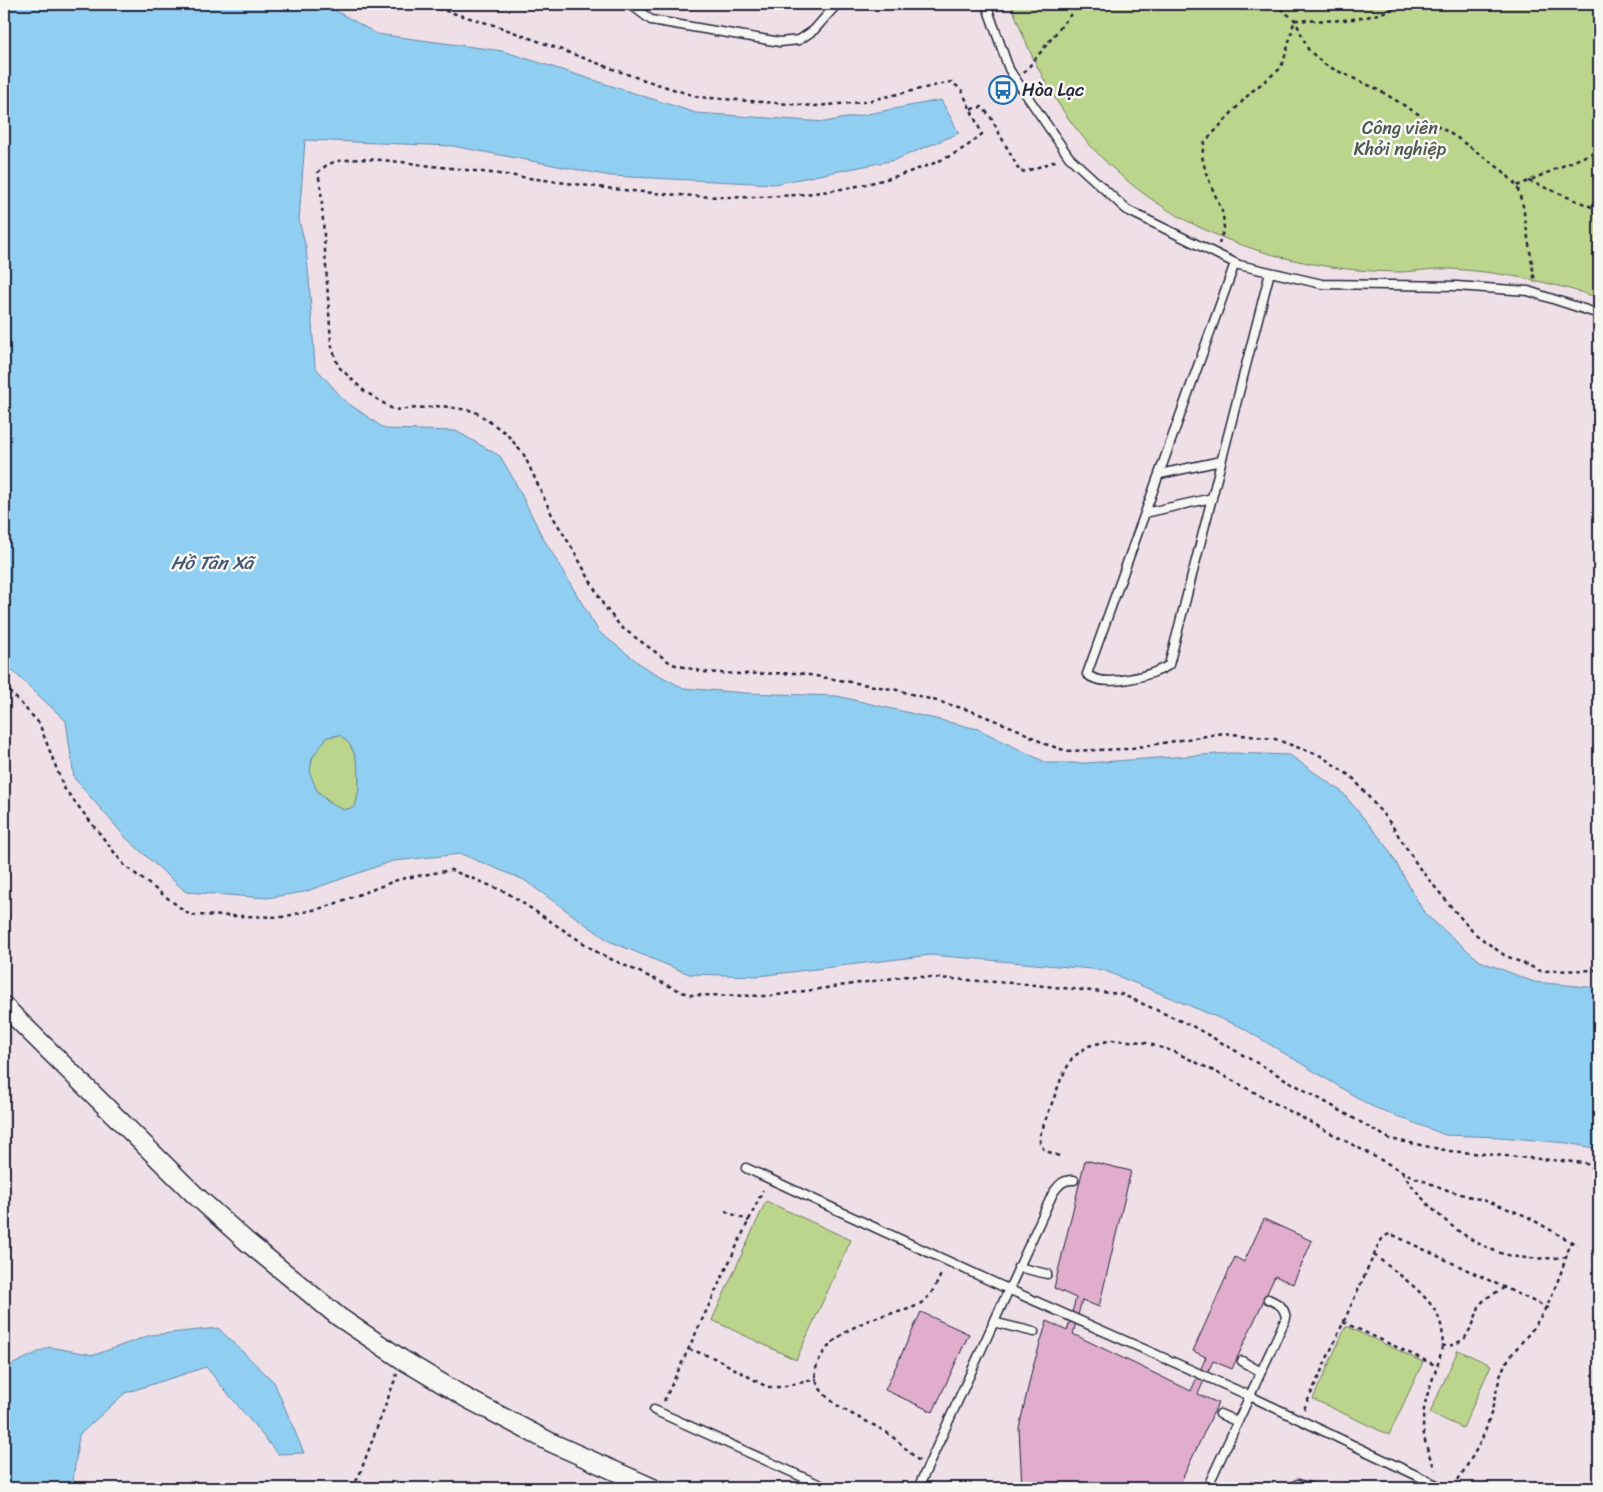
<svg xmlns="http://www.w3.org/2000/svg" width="1603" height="1492" font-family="Sriracha,sans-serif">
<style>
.built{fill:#efe0e7}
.green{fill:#bcd58c;stroke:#6f7c64}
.water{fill:#91cff2;stroke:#658aa9;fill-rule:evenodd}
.building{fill:#e0aecc;stroke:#22223b}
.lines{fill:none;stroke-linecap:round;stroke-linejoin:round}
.service-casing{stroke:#22223b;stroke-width:11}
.tertiary-casing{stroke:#22223b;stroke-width:21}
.path{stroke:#22223b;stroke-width:2.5;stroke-dasharray:4 4;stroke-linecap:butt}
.service{stroke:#f6f6f2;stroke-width:8}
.tertiary{stroke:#f6f6f2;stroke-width:18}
.labels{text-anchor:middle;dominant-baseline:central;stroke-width:5;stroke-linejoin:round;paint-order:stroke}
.poi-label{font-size:18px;fill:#22223b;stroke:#f6f6f2;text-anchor:start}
.park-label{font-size:18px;fill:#505853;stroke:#f6f6f2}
.water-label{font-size:19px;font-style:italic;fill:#435672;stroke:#f6f6f2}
</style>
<rect width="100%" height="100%" fill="#f6f6f2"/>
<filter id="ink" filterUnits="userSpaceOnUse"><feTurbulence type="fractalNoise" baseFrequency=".02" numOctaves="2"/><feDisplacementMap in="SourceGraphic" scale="10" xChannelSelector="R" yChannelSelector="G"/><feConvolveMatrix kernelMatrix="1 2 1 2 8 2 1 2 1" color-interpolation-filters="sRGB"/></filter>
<g filter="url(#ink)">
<path class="built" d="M 4,4 L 1599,4 L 1599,1488 L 4,1488 Z"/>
<path class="green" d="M 1011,4 L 1599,4 L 1599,298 C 1551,282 1502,272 1451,269 C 1435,268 1419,271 1402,272 C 1388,272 1372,271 1357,270 C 1242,259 1134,211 1066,115 C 1042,81 1025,43 1011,4 Z
M 340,735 C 344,739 349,742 351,747 C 361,765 361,788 355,807 L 344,810 C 324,801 304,784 312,760 C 314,752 322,744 327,737 Z
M 766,1201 L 851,1240 L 796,1360 L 712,1320 Z
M 1346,1326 L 1423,1362 L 1389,1435 L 1313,1399 Z
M 1458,1350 L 1491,1365 L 1463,1428 L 1430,1413 Z"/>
<path class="water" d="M 4,4 L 324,4 L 377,34 L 503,51 L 696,113 L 825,122 L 941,100 L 959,133 L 895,160 L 774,184 L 610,176 L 453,146 L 305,140 L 299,220 L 306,248 L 309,279 L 315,367 L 345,401 L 385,429 L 456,431 L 500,456 L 514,480 L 542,536 L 599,632 L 644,667 L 683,688 L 746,693 L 837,696 L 978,729 L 1047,763 L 1086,763 L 1231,753 L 1290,755 L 1342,792 L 1386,845 L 1425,914 L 1480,961 L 1534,982 L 1599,988 L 1599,1149 L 1567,1143 L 1500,1137 L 1445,1135 L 1371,1106 L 1241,1027 L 1103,970 L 931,955 L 758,976 L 689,974 L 609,941 L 524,880 L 461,854 L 393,861 L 304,892 L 267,898 L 186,892 L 126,838 L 74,778 L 66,721 L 4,663 ZM 340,735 C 344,739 349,742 351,747 C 361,765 361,788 355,807 L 344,810 L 329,803 L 317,791 L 310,773 L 312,758 L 327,737 Z
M 218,1328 L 274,1382 L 304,1453 L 278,1454 L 206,1367 L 125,1393 L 79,1435 L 72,1488 L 4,1488 L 4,1367 L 5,1368 L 49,1347 L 94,1355 L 151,1335 Z"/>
<path class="building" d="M 1085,1160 L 1131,1171 L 1099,1307 L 1082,1300 L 1073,1334 L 1191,1391 L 1206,1357 L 1193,1351 L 1235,1257 L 1244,1262 L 1264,1219 L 1312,1241 L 1293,1284 L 1275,1276 L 1232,1369 L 1213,1361 L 1198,1394 L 1218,1403 L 1178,1488 L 1022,1488 L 1019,1428 L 1032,1370 L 1047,1321 L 1067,1331 L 1076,1298 L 1054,1288 Z
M 921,1312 L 969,1334 L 933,1412 L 885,1390 Z"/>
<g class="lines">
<defs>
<path id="service" d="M 630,4 L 651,20 L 780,42 L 799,40 L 814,30 L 837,4
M 986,4 L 1009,69 L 1012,74 L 1069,157 L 1127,210 L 1239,265 L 1322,284 L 1456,286 L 1528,291 L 1599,314
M 1235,263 L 1087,674 C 1102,689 1153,676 1169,665 L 1270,272
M 1160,474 L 1221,461
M 1145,513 L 1212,498
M 746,1168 L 1008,1289 L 1250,1396 L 1443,1488
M 1018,1267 L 1047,1274
M 993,1322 L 1034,1332
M 1242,1361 L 1261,1372
M 654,1410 L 827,1488
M 1220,1414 L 1238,1422
M 918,1488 L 1053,1193 C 1059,1185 1063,1179 1074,1180
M 1207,1488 L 1286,1318 C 1284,1306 1279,1304 1268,1299
M 1289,1488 L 1298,1484 L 1312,1488"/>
<path id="tertiary" d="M 4,1006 L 194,1194 L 246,1241 L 339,1317 L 403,1360 L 468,1399 L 552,1443 L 653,1488"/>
</defs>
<use href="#service" class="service-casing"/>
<use href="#tertiary" class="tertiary-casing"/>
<path class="path" d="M 422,4 L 497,26 L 632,76 L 698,97 L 815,106 L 863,102 L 951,82 L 961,89 L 982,134 C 962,153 934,164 909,172 C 754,224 590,182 432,166 C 407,163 349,153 327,165 C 324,167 321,170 318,172 L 321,190 L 331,343 L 338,366 L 363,390 L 394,410 L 442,406 L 474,411 L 506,433 L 524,455 L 553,517 L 574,551 L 604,606 L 621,627 L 672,664 L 704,672 L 739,674 L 798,673 L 897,690 L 969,710 L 1019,730 L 1045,744 L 1067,751 L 1126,749 L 1224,733 L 1275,739 L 1321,756 L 1353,778 L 1391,824 L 1420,869 L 1454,910 L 1474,933 L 1504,955 L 1541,971 L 1599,970
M 1274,4 L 1295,20 L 1308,49 L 1317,58 L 1327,66 L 1379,90 L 1456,137 L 1503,171 L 1517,186 L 1523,206 L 1535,283
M 1295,20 C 1330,21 1369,23 1401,4
M 1024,73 L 1079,4
M 971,109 L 982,107 L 990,116 L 1020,172 L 1027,171 L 1058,160
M 1529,181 L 1599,210
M 1517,186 L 1599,150
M 1219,244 L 1224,228 L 1223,214 L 1206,173 L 1202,156 L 1204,143 L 1251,92 L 1281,68 L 1287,50 L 1294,22
M 4,685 L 39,723 L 64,788 L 125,866 L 190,915 L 282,917 L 326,907 L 400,879 L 451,870 L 506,892 L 600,954 L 689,995 L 771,996 L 908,976 L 1025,984 L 1121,994 L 1194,1027 L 1390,1139 L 1450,1151 L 1585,1163 L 1599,1172
M 1059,1156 L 1044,1150 L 1040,1143 L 1040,1135 L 1061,1079 L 1072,1058 L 1088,1046 L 1112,1040 L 1143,1042 L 1175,1052 L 1224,1076 L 1411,1176 L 1450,1191 L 1493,1203 L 1526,1216 L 1577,1245
M 1402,1172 C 1425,1206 1459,1238 1498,1252 C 1518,1260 1546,1259 1566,1257
M 725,1211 L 749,1221
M 1374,1255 C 1392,1269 1422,1290 1434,1309 C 1455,1342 1432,1371 1425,1404 C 1420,1428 1425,1449 1436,1470
M 1343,1322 L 1437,1366
M 1442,1346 L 1454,1345 L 1465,1338 L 1473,1324 L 1480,1304 L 1488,1297 L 1504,1288
M 689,1349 L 717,1359 L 767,1387 L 781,1387 L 817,1379
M 664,1401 L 763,1190
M 1304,1409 L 1374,1255 C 1378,1246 1381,1235 1391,1234 L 1550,1309
M 919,1461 C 908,1451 897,1439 884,1431 C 863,1418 833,1409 819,1387 C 815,1381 815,1371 817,1365 C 826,1340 857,1323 881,1316 C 895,1312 909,1311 921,1303 C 932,1296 937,1283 942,1272
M 1458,1480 C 1469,1462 1482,1443 1488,1423 C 1494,1406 1496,1388 1502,1371 C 1510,1354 1520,1345 1531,1331 C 1551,1304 1562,1272 1571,1241
M 352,1488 L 359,1476 L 397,1374"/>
<use href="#service" class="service"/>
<use href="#tertiary" class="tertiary"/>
</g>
</g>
<defs>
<symbol id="bus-ring" viewBox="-11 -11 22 22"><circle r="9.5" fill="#f6f6f2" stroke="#1f6fb2" stroke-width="1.5"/><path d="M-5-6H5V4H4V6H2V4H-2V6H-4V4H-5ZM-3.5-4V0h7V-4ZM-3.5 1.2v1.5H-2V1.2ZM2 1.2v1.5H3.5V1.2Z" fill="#1f6fb2"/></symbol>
</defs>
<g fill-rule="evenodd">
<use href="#bus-ring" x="987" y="74" width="32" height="32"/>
</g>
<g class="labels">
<g class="poi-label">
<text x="1022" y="90">Hòa Lạc</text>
</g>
<g class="park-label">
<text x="1400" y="128">Công viên<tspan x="1400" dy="21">Khởi nghiệp</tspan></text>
</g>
<g class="water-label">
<text x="212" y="562">Hồ Tân Xã</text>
</g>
</g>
<rect width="1603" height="1492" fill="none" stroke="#f6f6f2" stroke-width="20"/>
<rect x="10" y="10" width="1583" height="1472" fill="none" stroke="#22223b" stroke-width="2" filter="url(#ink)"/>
</svg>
